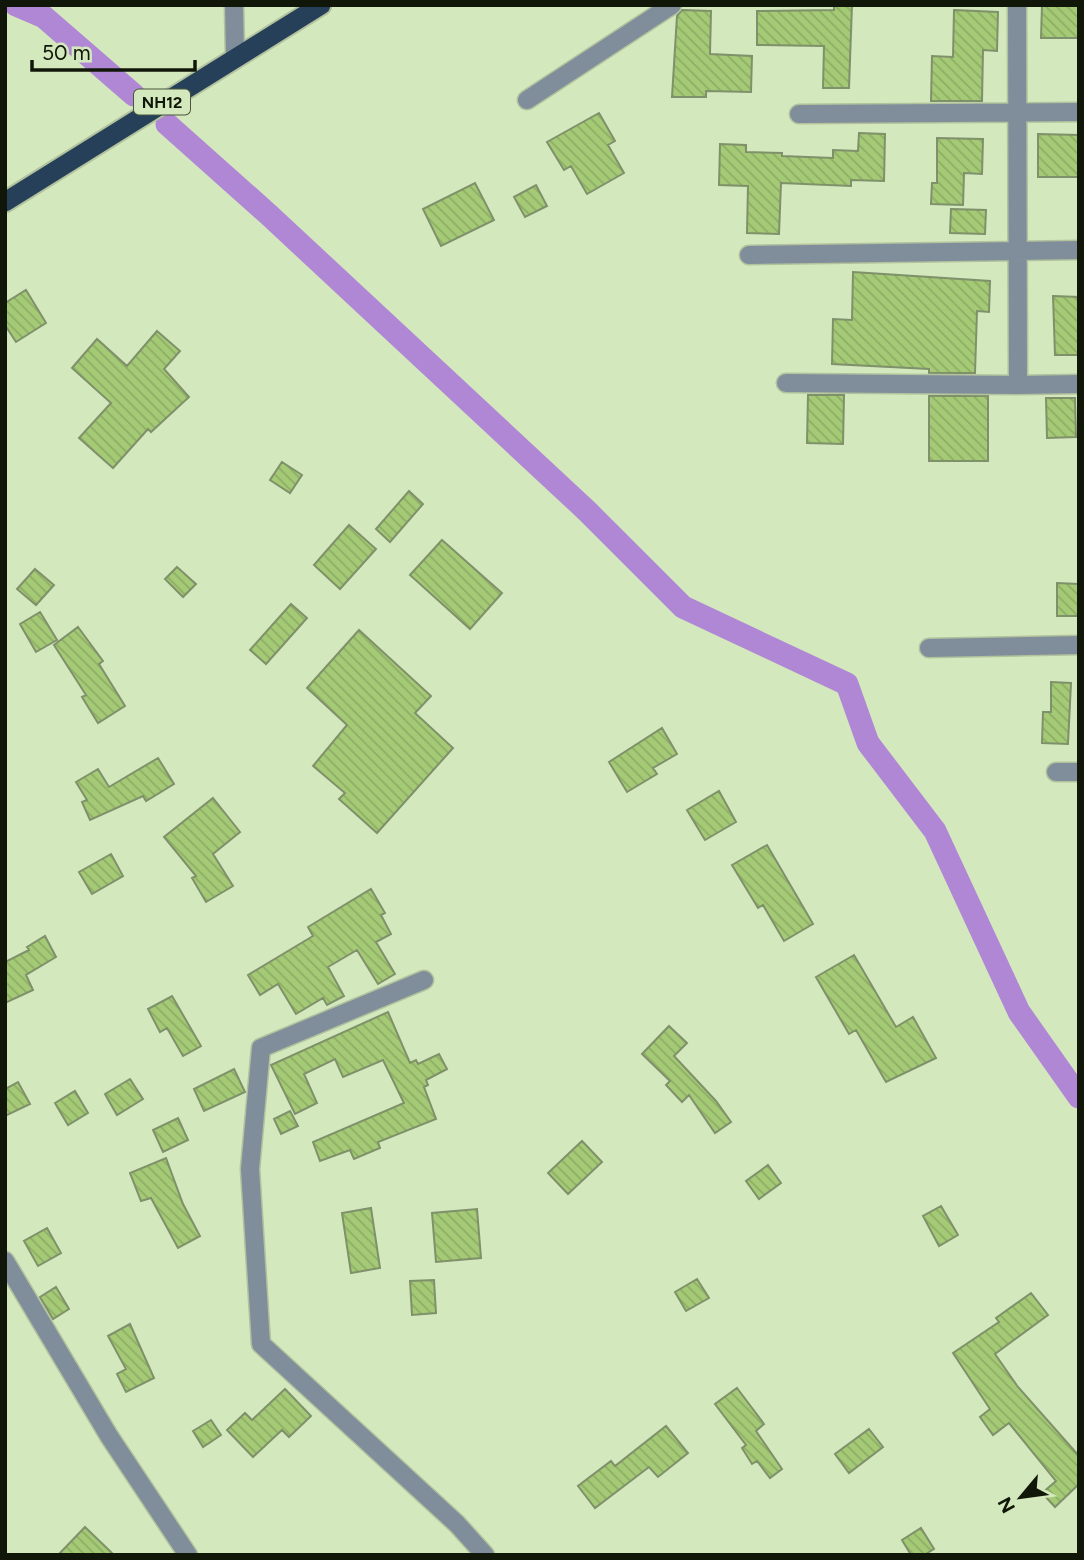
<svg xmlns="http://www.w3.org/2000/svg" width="1084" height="1560" font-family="Figtree,sans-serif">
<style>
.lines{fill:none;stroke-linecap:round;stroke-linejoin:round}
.canal{stroke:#b087d4;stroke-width:23}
.building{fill:url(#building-back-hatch);stroke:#7f916a;stroke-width:2}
.minor-casing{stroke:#b1c29d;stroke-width:21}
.trunk-casing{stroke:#b1c29d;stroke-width:23}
.minor{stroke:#808e9c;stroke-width:18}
.trunk{stroke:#26405a;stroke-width:19}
.labels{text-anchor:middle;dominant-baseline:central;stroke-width:5;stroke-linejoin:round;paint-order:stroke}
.shield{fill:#d4e8be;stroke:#4b563f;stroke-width:2}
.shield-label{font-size:16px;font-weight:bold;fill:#101708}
</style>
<defs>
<pattern id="building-back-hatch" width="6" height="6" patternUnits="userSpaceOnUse" patternTransform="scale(1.75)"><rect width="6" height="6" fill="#a5ca76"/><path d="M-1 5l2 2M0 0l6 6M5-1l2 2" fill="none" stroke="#8dad65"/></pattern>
</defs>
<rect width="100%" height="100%" fill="#d4e8be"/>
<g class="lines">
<path class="canal" d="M 16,5 L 44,17 L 134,95
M 167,124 L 268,214 L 587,511 L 683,607 L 847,684 L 868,743 L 935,831 L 1019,1012 L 1079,1097"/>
</g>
<path class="building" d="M 834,5 L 852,5 L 849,88 L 823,88 L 824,46 L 757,45 L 757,11 L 834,10 Z
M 1042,5 L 1079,5 L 1079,38 L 1041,38 Z
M 682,10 L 711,11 L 710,54 L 752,56 L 751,92 L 706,91 L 706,97 L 672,97 L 677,16 Z
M 954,10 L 998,12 L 997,51 L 983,50 L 982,101 L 931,101 L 932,56 L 953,57 Z
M 599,113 L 615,141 L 608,145 L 624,173 L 587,194 L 571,166 L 564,170 L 547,142 Z
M 859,133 L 885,134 L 884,181 L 851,180 L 851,186 L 781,183 L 779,234 L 747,233 L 748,186 L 719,185 L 720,144 L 746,145 L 746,152 L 782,153 L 782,156 L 833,158 L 833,150 L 858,151 Z
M 1038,134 L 1079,135 L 1079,177 L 1038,177 Z
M 937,138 L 983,139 L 982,174 L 964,173 L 963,205 L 931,204 L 932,183 L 937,183 Z
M 475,183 L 494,220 L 441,246 L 423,209 Z
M 536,185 L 547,206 L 525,217 L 514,197 Z
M 951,209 L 986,210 L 985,234 L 950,233 Z
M 853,272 L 990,281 L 989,312 L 977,311 L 975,373 L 929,373 L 929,369 L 832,364 L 833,319 L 852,320 Z
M 26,290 L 46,323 L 16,342 L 5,325 L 5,303 Z
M 1053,296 L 1079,297 L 1079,355 L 1055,355 Z
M 157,331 L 180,351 L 164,369 L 189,397 L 151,432 L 148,429 L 113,468 L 79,438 L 111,403 L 72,368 L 97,339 L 127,366 Z
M 808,395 L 844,395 L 843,444 L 807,443 Z
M 929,396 L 988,396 L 988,461 L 929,461 Z
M 1046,398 L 1075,398 L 1076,437 L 1047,438 Z
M 282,462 L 302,475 L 290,493 L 270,480 Z
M 409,491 L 423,504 L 390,542 L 376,529 Z
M 349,525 L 376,549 L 340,589 L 314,565 Z
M 442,540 L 502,593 L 470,629 L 410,575 Z
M 177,567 L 196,584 L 183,597 L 165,579 Z
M 35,569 L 54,585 L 36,605 L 17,589 Z
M 1057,583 L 1079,584 L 1079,616 L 1057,616 Z
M 291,604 L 307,618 L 266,664 L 250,650 Z
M 40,612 L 57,640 L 36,652 L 20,624 Z
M 78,627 L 103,661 L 99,664 L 125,706 L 98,723 L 82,697 L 86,695 L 54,645 Z
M 359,630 L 431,696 L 415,713 L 453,748 L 377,833 L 339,799 L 345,793 L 313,766 L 347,725 L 307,688 Z
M 1051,682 L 1071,683 L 1068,744 L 1042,743 L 1043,712 L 1051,712 Z
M 662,728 L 677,754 L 653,768 L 657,774 L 627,792 L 609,762 Z
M 158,758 L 174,784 L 146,801 L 143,796 L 90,820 L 82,802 L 87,800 L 76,782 L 98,769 L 109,787 Z
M 719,791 L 736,822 L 705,840 L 687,810 Z
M 213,798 L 240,832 L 213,854 L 233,886 L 206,902 L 192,878 L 196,876 L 164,837 Z
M 767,845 L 813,924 L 784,941 L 763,905 L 758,908 L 732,865 Z
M 111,854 L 123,876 L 92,894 L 79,872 Z
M 371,889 L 385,913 L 381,915 L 391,934 L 376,942 L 395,974 L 378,984 L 357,950 L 328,967 L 344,996 L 327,1005 L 323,998 L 296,1014 L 278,984 L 260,995 L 248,975 L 313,936 L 308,927 Z
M 45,936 L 56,957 L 26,975 L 33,990 L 5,1003 L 5,962 L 29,950 L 27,947 Z
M 854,955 L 896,1027 L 913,1017 L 936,1058 L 886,1082 L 856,1030 L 849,1034 L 816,977 Z
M 172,996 L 201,1046 L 183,1056 L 167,1028 L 160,1032 L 148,1009 Z
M 388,1012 L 410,1063 L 416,1060 L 418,1064 L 439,1054 L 447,1069 L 426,1080 L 428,1085 L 424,1087 L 436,1119 L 378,1142 L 380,1148 L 354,1159 L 350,1150 L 320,1161 L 313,1142 L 404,1103 L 383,1060 L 343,1077 L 335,1059 L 304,1074 L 317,1103 L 295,1114 L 271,1065 Z
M 669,1026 L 687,1043 L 674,1056 L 716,1101 L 731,1122 L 715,1133 L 689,1095 L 682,1102 L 666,1085 L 670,1081 L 642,1054 Z
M 234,1069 L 245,1092 L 204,1111 L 194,1089 Z
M 130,1079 L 143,1099 L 117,1115 L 105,1094 Z
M 18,1082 L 30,1104 L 5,1116 L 5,1089 Z
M 75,1091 L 88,1113 L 68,1125 L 55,1103 Z
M 290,1111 L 298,1126 L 281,1134 L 274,1119 Z
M 178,1118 L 188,1140 L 163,1152 L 153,1130 Z
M 582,1141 L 602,1162 L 568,1194 L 548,1173 Z
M 166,1158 L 183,1204 L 200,1236 L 178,1248 L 151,1198 L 141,1201 L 130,1173 Z
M 768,1165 L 781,1183 L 759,1199 L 746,1181 Z
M 941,1206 L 958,1235 L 939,1246 L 923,1216 Z
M 371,1208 L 380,1268 L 351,1273 L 342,1213 Z
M 477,1209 L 481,1258 L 436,1262 L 432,1213 Z
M 47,1228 L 61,1253 L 38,1266 L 24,1241 Z
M 697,1279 L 709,1298 L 686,1311 L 675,1292 Z
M 434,1280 L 436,1313 L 412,1315 L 410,1281 Z
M 56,1287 L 69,1309 L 53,1319 L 40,1297 Z
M 1031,1293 L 1048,1315 L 995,1354 L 1018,1387 L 1079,1456 L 1079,1484 L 1055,1507 L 1042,1493 L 1056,1481 L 1009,1423 L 993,1435 L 980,1417 L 990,1409 L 953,1353 L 999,1322 L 996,1318 Z
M 130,1324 L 154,1378 L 126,1392 L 117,1374 L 126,1369 L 108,1336 Z
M 737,1388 L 764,1424 L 756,1431 L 782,1469 L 770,1478 L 757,1461 L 752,1464 L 742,1448 L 746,1445 L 715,1404 Z
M 285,1389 L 311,1416 L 289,1437 L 282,1430 L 253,1457 L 227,1430 L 245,1413 L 252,1420 Z
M 211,1420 L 221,1435 L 203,1447 L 193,1431 Z
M 666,1426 L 688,1453 L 658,1477 L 649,1467 L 595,1508 L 578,1486 L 611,1461 L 615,1466 Z
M 869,1429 L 883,1447 L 849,1473 L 835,1454 Z
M 85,1527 L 114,1555 L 58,1555 Z
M 921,1528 L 934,1549 L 924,1555 L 911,1555 L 902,1540 Z"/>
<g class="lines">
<defs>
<path id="minor" d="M 234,5 L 235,56
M 527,100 L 672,5
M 799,114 L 1079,112
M 749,255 L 1079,250
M 786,383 L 1018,385 L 1017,5
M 1018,385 L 1079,384
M 929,648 L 1079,645
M 1056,772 L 1079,772
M 424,980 L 261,1048 L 250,1169 L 261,1344 L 457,1524 L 485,1555
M 5,1261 L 109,1436 L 188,1555"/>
<path id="trunk" d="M 5,202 L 321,5"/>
</defs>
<use href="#minor" class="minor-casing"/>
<use href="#trunk" class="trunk-casing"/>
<use href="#minor" class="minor"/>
<use href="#trunk" class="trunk"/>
</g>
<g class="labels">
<rect class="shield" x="134" y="89.5" width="56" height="25" rx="5"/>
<g class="shield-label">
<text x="162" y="102">NH12</text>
</g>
</g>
<rect width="1084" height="1560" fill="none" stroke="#101708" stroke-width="14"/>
<g transform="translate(1021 1497) rotate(241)" stroke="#d4e8be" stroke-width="5" paint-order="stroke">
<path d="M0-5L12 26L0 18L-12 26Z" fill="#101708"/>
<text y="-10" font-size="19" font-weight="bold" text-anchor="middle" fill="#101708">N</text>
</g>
<path d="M32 60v10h163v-10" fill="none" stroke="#101708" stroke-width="3.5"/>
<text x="42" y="60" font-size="21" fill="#101708" stroke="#d4e8be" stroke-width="5" paint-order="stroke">50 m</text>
</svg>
